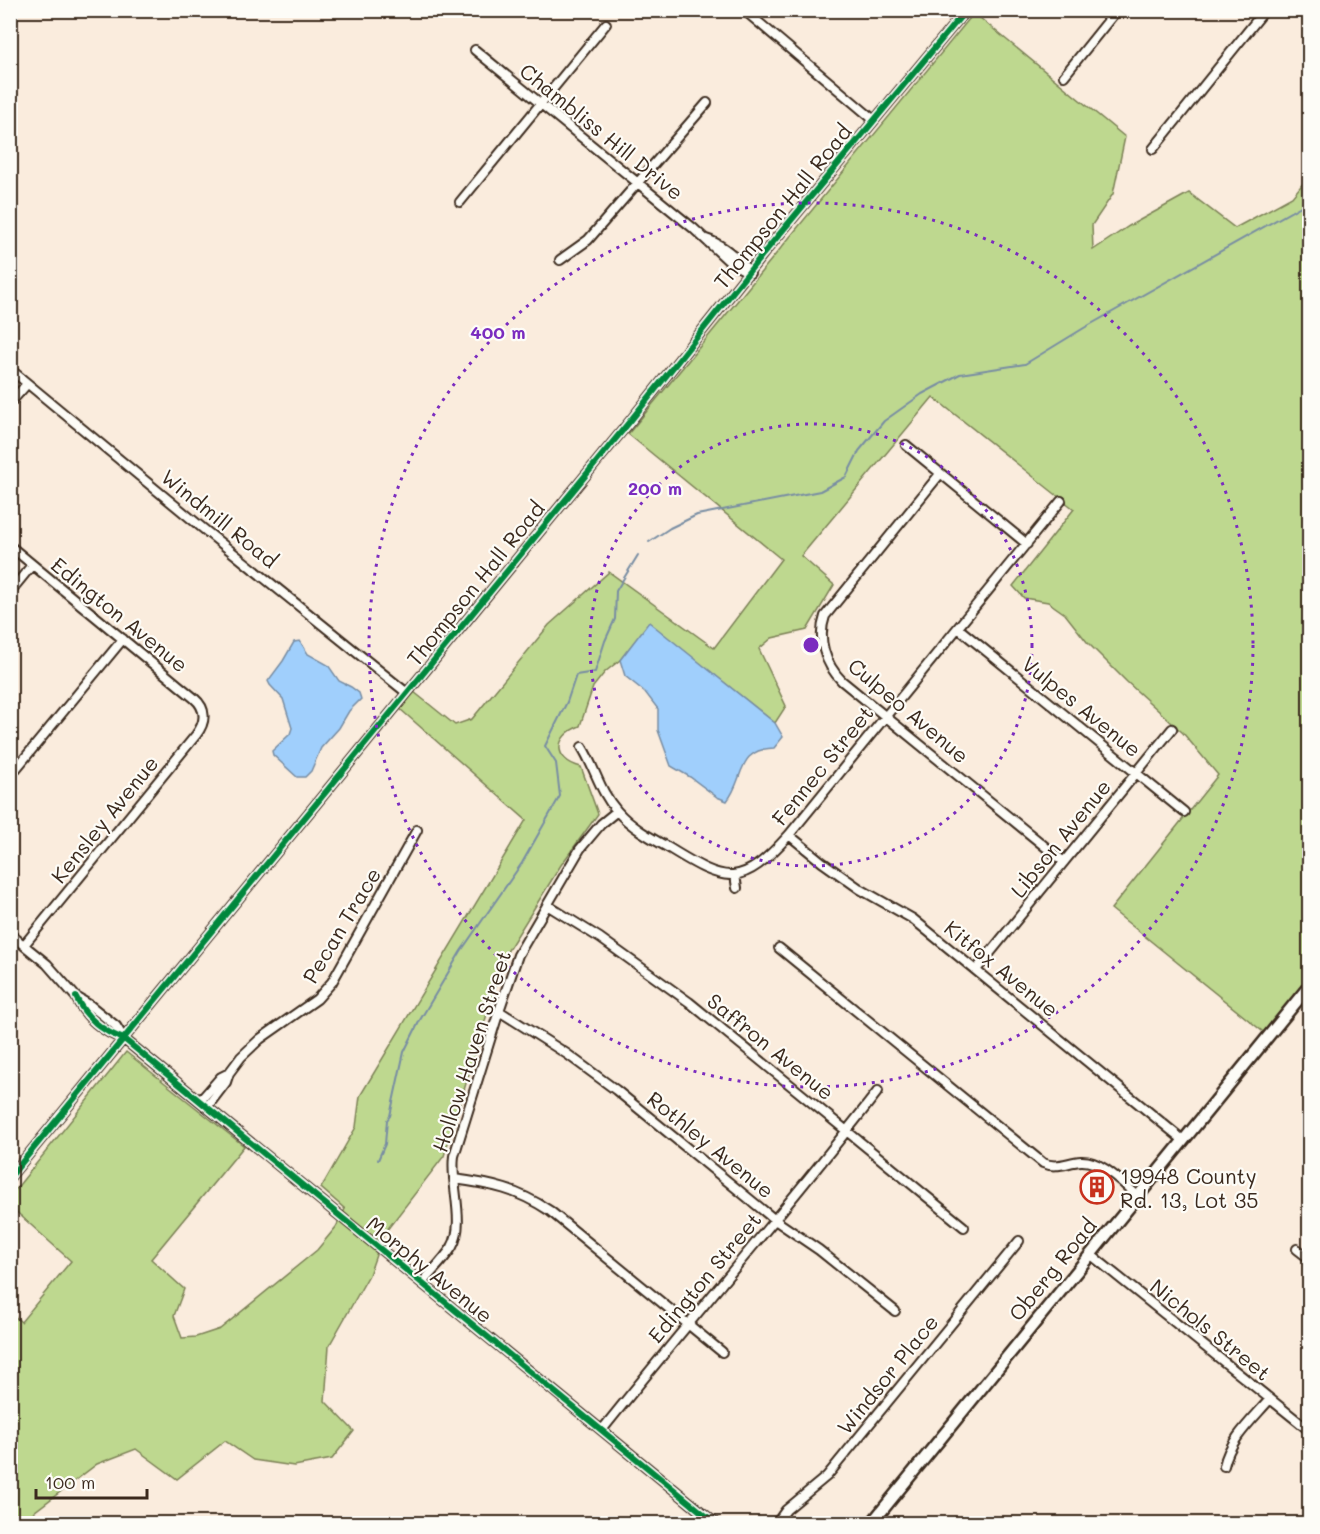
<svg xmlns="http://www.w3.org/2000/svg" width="1320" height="1534" font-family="Mali,sans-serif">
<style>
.green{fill:#bed88f;stroke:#7c8156;stroke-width:1.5}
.water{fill:#a0cffc;stroke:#788da3;stroke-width:1.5}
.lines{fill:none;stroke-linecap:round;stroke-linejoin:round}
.stream{stroke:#788da3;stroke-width:2}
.street-casing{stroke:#3b2a1e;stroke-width:12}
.secondary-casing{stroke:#3b2a1e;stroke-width:15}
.street{stroke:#fdfcf7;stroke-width:8}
.secondary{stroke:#fdfcf7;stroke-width:10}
.cycleway-casing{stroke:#fdfcf7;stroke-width:10}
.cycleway{stroke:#00873e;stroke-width:6}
.ring{fill:none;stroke:#7b2cbf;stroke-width:3;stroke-dasharray:3 6}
.labels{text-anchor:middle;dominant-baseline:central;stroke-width:4.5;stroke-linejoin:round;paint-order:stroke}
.street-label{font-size:21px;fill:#3b2a1e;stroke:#fdfcf7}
.poi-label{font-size:21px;fill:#3b2a1e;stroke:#fdfcf7;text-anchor:start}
.centre{fill:#7b2cbf;stroke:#fdfcf7;stroke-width:3}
.ring-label{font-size:18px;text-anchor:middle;font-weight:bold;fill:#7b2cbf;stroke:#fdfcf7;stroke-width:4.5;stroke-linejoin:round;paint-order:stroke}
</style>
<rect width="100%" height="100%" fill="#faecdd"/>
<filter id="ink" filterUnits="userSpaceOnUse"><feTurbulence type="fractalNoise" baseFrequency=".0167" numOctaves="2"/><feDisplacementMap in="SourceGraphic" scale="12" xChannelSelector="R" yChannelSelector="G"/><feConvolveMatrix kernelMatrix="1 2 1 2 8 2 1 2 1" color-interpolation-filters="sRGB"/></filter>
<g filter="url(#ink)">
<path class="green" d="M 974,13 L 1125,137 L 1113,194 L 1092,225 L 1093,250 L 1129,226 L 1189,193 L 1235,228 L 1292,197 L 1309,176 L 1310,993 L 1272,1039 L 1111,909 L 1218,775 L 1183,733 L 1127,682 L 1087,642 L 1065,614 L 1048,602 L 1024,598 L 1013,586 L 1074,509 L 933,397 L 801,556 L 834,585 L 807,630 L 772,638 L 759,649 L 786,706 L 775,723 L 649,623 L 620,660 L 605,672 L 593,687 L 580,726 C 553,736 553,760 581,767 L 598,814 L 561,865 L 505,955 L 444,1156 L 383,1235 L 369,1275 L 329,1346 L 325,1401 L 354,1431 L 332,1459 L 294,1466 L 253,1460 L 225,1441 L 177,1479 L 136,1449 L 97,1464 L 22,1521 L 11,1512 L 11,1313 L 21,1322 L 71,1261 L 11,1207 L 11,1195 L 126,1052 L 244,1146 L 151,1259 L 184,1289 L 174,1316 L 182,1338 L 196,1337 L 220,1329 L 317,1250 L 336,1227 L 345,1209 L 321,1188 L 356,1127 L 360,1096 L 526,820 L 400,709 L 414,692 L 455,725 L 472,719 L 549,625 L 609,572 L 714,648 L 781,559 L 628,434 Z"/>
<path class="water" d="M 649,622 L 775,723 L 783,737 L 774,748 C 736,749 745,779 727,801 L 717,797 L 690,777 L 671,766 L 658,730 L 658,709 L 645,692 L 625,676 L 620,660 Z
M 300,641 L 308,654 L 328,665 L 339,681 L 351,687 L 359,693 L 361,699 L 349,711 L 339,728 L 321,748 L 311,771 L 305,777 L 297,777 L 273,755 L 272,751 L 290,734 L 292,728 L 283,699 L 270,685 L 268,681 L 283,661 L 294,642 Z"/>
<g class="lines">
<path class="stream" d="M 649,542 L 670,528 L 697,515 L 820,491 L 846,477 L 859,451 L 884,421 L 922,394 L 960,374 L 1025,364 L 1084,328 L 1310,201
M 378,1160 L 385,1144 L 387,1120 L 390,1116 L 404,1052 L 420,1020 L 461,951 L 522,863 L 560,796 L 556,763 L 545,746 L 567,702 L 576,675 L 595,672 L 605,641 L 615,619 L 616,591 L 638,555"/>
<defs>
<path id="street" d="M 744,10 L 874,120
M 475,50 L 693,228 L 731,263 L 750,273
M 1064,76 L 1117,10
M 1153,149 L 1265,10
M 460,202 L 606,24
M 706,239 C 722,244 734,255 745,267
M 560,260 L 588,240 L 707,103
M 10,369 L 206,531 L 407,693
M 10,403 L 27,384
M 906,445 L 1027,544
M 940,474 L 825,616 C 817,639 825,664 842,681 L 1064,862
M 10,546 L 194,698 C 207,709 206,722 196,735 L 24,945
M 10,592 L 32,565
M 958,628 L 1184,812
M 582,747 C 595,768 600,792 617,811 C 631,827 651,838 669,848 C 727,884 741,888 789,835 L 1061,501
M 10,776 L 123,639
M 789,835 L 822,862 L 860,889 L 913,919 L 1183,1140
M 735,875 L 737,888
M 547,905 L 600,938 L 689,1002 L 964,1227
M 10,934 L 47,964 L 76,997 L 91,1006 L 116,1026 L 124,1039
M 779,948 L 1043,1163 C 1057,1169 1067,1162 1081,1161 C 1102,1160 1123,1184 1138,1196
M 976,970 L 1172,729
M 76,997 C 85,1017 103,1032 124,1039 L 716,1524
M 499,1011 L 567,1054 L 616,1090 L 775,1220 L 819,1250 L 895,1311
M 200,1101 L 221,1077 L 229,1073
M 207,1107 L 226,1082 L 229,1073 L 241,1057 L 260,1039 L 317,999 L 332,982 L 417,830
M 10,1177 L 631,420 L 763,254 L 966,10
M 454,1179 C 492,1184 517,1189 550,1211 L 722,1352
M 1297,1249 L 1310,1259
M 1090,1254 L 1310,1431
M 422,1283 C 431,1272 444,1260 452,1247 C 466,1223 450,1184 454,1156 L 499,1011 L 518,955 L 580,849 L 601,824 L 617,811
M 602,1430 C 693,1316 789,1206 878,1091
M 1224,1466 C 1230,1439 1252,1420 1270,1399
M 776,1524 L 786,1510 L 827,1476 L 1019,1241"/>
<path id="secondary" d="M 10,1522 L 12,1524
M 871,1524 L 1310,985"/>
</defs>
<use href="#street" class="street-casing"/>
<use href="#secondary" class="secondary-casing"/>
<use href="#street" class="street"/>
<use href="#secondary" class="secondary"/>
<defs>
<path id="cycleway" d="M 76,997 C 85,1017 103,1032 124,1039 L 716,1524
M 10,1177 L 631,420 L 763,254 L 966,10"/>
</defs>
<use href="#cycleway" class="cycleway-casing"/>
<use href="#cycleway" class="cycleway"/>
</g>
</g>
<g class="ring">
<circle cx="811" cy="645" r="221"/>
<circle cx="811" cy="645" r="442"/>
</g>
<defs>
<symbol id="building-ring" viewBox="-11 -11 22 22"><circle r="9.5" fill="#fdfcf7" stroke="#c8321e" stroke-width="1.5"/><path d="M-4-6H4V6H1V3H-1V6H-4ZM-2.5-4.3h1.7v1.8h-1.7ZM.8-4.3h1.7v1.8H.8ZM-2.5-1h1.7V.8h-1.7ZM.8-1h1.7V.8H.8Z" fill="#c8321e"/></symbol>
</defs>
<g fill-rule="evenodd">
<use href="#building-ring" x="1078" y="1168" width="38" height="38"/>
</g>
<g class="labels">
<g class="street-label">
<text transform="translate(602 131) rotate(39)">Chambliss Hill Drive</text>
<text transform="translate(782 206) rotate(-51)">Thompson Hall Road</text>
<text transform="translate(220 518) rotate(39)">Windmill Road</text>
<text transform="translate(475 583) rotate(-51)">Thompson Hall Road</text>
<text transform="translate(120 614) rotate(39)">Edington Avenue</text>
<text transform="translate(1082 706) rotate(39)">Vulpes Avenue</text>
<text transform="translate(909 710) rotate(40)">Culpeo Avenue</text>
<text transform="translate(822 765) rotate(-51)">Fennec Street</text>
<text transform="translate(104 819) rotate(-51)">Kensley Avenue</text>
<text transform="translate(1060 838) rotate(-51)">Libson Avenue</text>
<text transform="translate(341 925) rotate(-59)">Pecan Trace</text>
<text transform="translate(1002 968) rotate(39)">Kitfox Avenue</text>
<text transform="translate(771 1046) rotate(39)">Saffron Avenue</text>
<text transform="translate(471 1051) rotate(-72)">Hollow Haven Street</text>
<text transform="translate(711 1144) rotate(39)">Rothley Avenue</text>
<text transform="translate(430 1269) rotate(39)">Morphy Avenue</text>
<text transform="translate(1052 1269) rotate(-51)">Oberg Road</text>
<text transform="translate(704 1277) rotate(-50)">Edington Street</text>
<text transform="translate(1211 1329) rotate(39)">Nichols Street</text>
<text transform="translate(887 1374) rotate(-51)">Windsor Place</text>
</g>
<g class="poi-label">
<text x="1120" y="1175">19948 County<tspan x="1120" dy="24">Rd. 13, Lot 35</tspan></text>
</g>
</g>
<circle cx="811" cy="645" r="9" class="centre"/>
<g class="ring-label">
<text x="498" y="339">400 m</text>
<text x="655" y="495">200 m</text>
</g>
<rect width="1320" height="1534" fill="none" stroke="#fdfcf7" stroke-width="36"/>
<rect x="18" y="18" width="1284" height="1498" fill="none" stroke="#3b2a1e" stroke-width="2" filter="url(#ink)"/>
<path d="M36 1489v9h111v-9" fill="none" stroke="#3b2a1e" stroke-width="3"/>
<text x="45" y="1489" font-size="18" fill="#3b2a1e" stroke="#fdfcf7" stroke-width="4.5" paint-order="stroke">100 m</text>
</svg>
